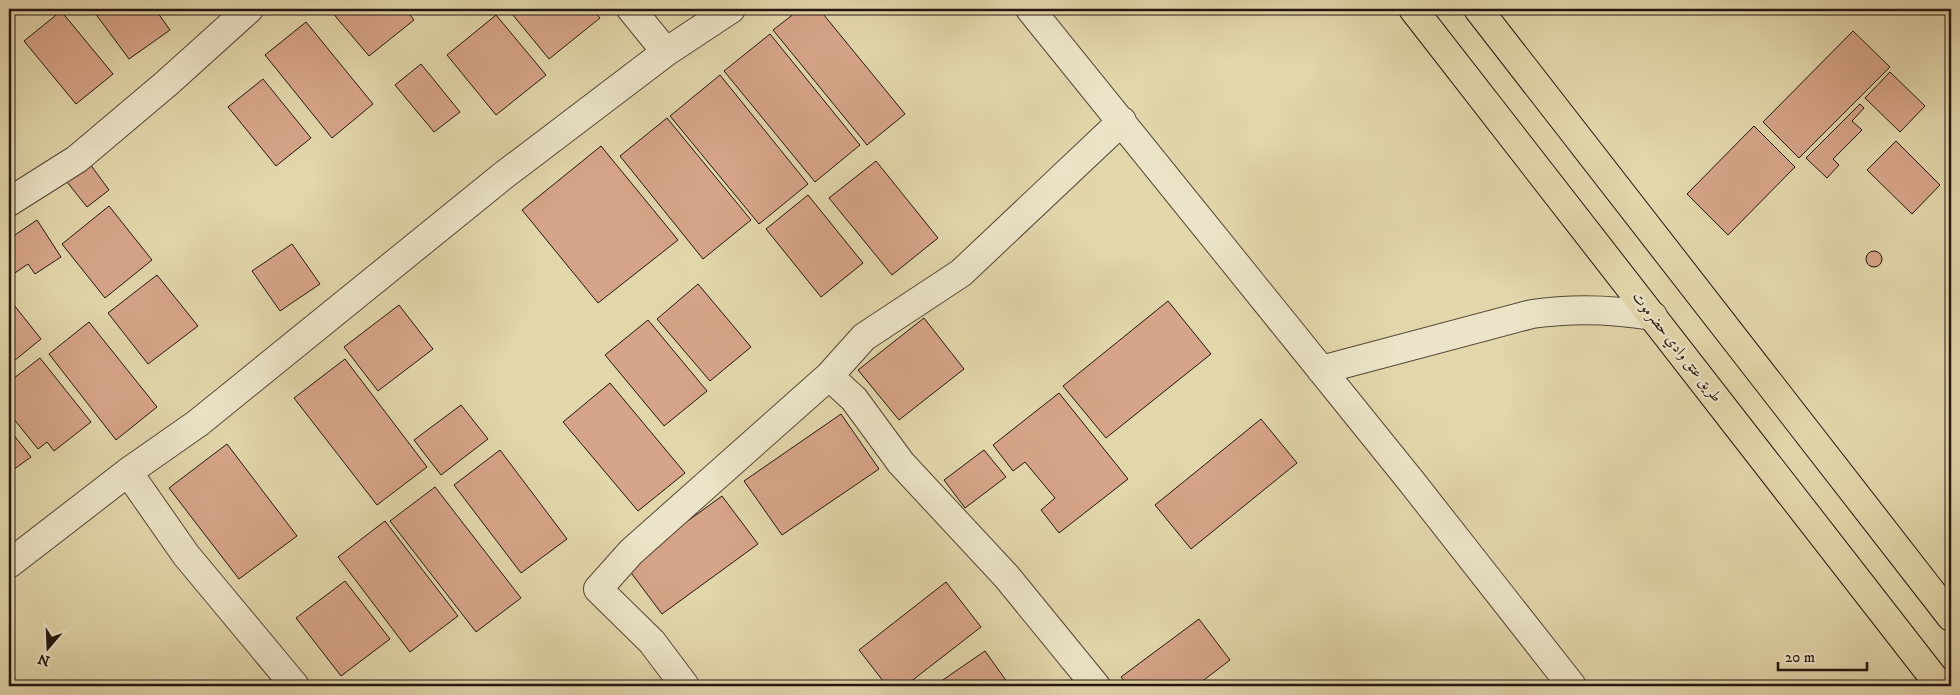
<svg xmlns="http://www.w3.org/2000/svg" width="1960" height="695" font-family="'IM FELL DW Pica',Amiri,serif">
<style>
.building{fill:#d6a488;stroke:#24160e}
.lines{fill:none;stroke-linecap:round;stroke-linejoin:round}
.minor-casing{stroke:#544635;stroke-width:30}
.primary-casing{stroke:#24160e;stroke-width:30}
.minor{stroke:#ece4c8;stroke-width:28}
.primary{stroke:#e2d6ab;stroke-width:28}
.labels{text-anchor:middle;dominant-baseline:central;stroke-width:4.5;stroke-linejoin:round;paint-order:stroke}
.street-label{font-size:15px;fill:#24160e;stroke:#ece4c8}
</style>
<rect width="100%" height="100%" fill="#e2d6ab"/>
<filter id="stains"><feTurbulence type="fractalNoise" baseFrequency=".004" numOctaves="4"/><feColorMatrix values="0 0 0 0 .2 0 0 0 0 .09 0 0 0 0 .02 0 0 0 .5 -.17"/></filter>
<radialGradient id="worn" r=".72"><stop offset=".6" stop-color="#630" stop-opacity="0"/><stop offset="1" stop-color="#630" stop-opacity=".3"/></radialGradient>
<path class="building" d="M 92,9 L 155,9 L 170,30 L 129,59 Z
M 335,9 L 405,9 L 414,20 L 369,56 L 331,11 Z
M 508,9 L 592,9 L 600,18 L 549,59 Z
M 800,9 L 819,9 L 905,114 L 867,145 L 773,30 Z
M 61,11 L 113,74 L 76,104 L 24,41 Z
M 496,15 L 546,75 L 496,115 L 447,55 Z
M 306,22 L 373,104 L 332,138 L 265,55 Z
M 1853,31 L 1890,67 L 1799,158 L 1763,122 Z
M 770,34 L 860,145 L 815,182 L 724,71 Z
M 421,64 L 460,112 L 434,132 L 395,85 Z
M 1890,72 L 1925,106 L 1900,132 L 1865,98 Z
M 720,75 L 808,184 L 759,224 L 670,116 Z
M 263,79 L 311,138 L 276,166 L 228,107 Z
M 1860,104 L 1864,108 L 1852,121 L 1862,130 L 1833,159 L 1839,165 L 1827,178 L 1806,158 Z
M 667,118 L 751,220 L 703,259 L 620,156 Z
M 1754,126 L 1795,167 L 1728,235 L 1687,194 Z
M 1896,141 L 1940,185 L 1912,214 L 1867,170 Z
M 601,146 L 678,240 L 598,303 L 522,210 Z
M 876,161 L 938,238 L 892,275 L 829,198 Z
M 90,164 L 109,190 L 87,207 L 67,182 Z
M 808,195 L 863,263 L 821,297 L 766,229 Z
M 109,206 L 152,260 L 105,298 L 62,244 Z
M 37,220 L 61,257 L 35,274 L 28,264 L 9,277 L 9,239 Z
M 292,244 L 320,284 L 280,311 L 252,271 Z
M1866 259a8 8 0 1 1 16 0a8 8 0 1 1-16 0Z
M 157,275 L 198,326 L 148,364 L 108,313 Z
M 698,284 L 751,347 L 710,381 L 657,319 Z
M 10,300 L 41,339 L 9,365 L 9,301 Z
M 1168,301 L 1211,354 L 1106,438 L 1063,386 Z
M 399,305 L 433,349 L 378,391 L 344,347 Z
M 924,318 L 964,369 L 899,420 L 858,370 Z
M 648,320 L 707,391 L 664,426 L 605,355 Z
M 89,322 L 157,407 L 116,440 L 49,354 Z
M 40,358 L 91,422 L 54,451 L 47,442 L 38,449 L 9,413 L 9,382 Z
M 345,359 L 427,467 L 377,505 L 294,398 Z
M 610,383 L 685,473 L 638,511 L 563,422 Z
M 1059,393 L 1128,479 L 1059,533 L 1041,510 L 1055,498 L 1025,462 L 1013,471 L 993,445 Z
M 461,405 L 488,439 L 441,475 L 414,440 Z
M 841,414 L 879,469 L 782,535 L 744,481 Z
M 1261,419 L 1297,463 L 1191,549 L 1155,505 Z
M 9,429 L 31,457 L 13,470 L 9,465 Z
M 227,444 L 297,536 L 239,579 L 169,488 Z
M 500,450 L 567,539 L 521,573 L 454,485 Z
M 984,450 L 1006,477 L 965,508 L 944,480 Z
M 435,487 L 521,598 L 476,632 L 390,521 Z
M 722,496 L 758,544 L 662,614 L 626,566 Z
M 385,521 L 458,616 L 410,652 L 338,557 Z
M 345,581 L 390,639 L 341,676 L 296,618 Z
M 946,582 L 981,627 L 905,686 L 887,686 L 859,650 Z
M 1199,619 L 1230,660 L 1196,686 L 1128,686 L 1121,677 Z
M 985,651 L 1010,686 L 934,686 Z
M 486,680 L 491,686 L 479,686 Z
M 1463,680 L 1469,686 L 1455,686 Z"/>
<g class="lines">
<defs>
<path id="minor" d="M 631,9 L 666,52
M 1030,9 L 1411,481 L 1572,686
M 9,202 L 77,159 L 167,83 L 249,9
M 1321,370 L 1532,314 C 1573,308 1611,309 1653,316
M 9,564 L 128,472
M 295,686 L 186,555 L 128,472 L 198,423 L 504,175 L 666,52 L 731,9
M 685,686 L 652,642 L 598,589 L 631,552 L 829,376
M 1096,686 L 1007,577 L 901,463 L 854,399 L 829,376 L 864,337 L 961,273 L 1122,121"/>
<path id="primary" d="M 1413,9 L 1940,686
M 1478,9 L 1951,617"/>
</defs>
<use href="#minor" class="minor-casing"/>
<use href="#primary" class="primary-casing"/>
<use href="#minor" class="minor"/>
<use href="#primary" class="primary"/>
</g>
<g class="labels">
<g class="street-label">
<text transform="translate(1677 347) rotate(52)">طريق عتق وادي حضرموت</text>
</g>
</g>
<rect width="1960" height="695" fill="none" stroke="#e2d6ab" stroke-width="30"/>
<rect x="10" y="10" width="1940" height="675" fill="none" stroke="#24160e" stroke-width="2.5"/>
<rect x="15" y="15" width="1930" height="665" fill="none" stroke="#24160e"/>
<g transform="translate(48 648) rotate(199)" stroke="#ece4c8" stroke-width="4" paint-order="stroke">
<path d="M0-4L9 19L0 12L-9 19Z" fill="#24160e"/>
<text y="-8" font-size="14" font-weight="bold" text-anchor="middle" fill="#24160e">N</text>
</g>
<path d="M1778 662v8h89v-8" fill="none" stroke="#24160e" stroke-width="2.5"/>
<text x="1785" y="662" font-size="15" fill="#24160e" stroke="#ece4c8" stroke-width="4" paint-order="stroke">20 m</text>
<rect width="100%" height="100%" filter="url(#stains)"/>
<rect width="100%" height="100%" fill="url(#worn)"/>
</svg>
